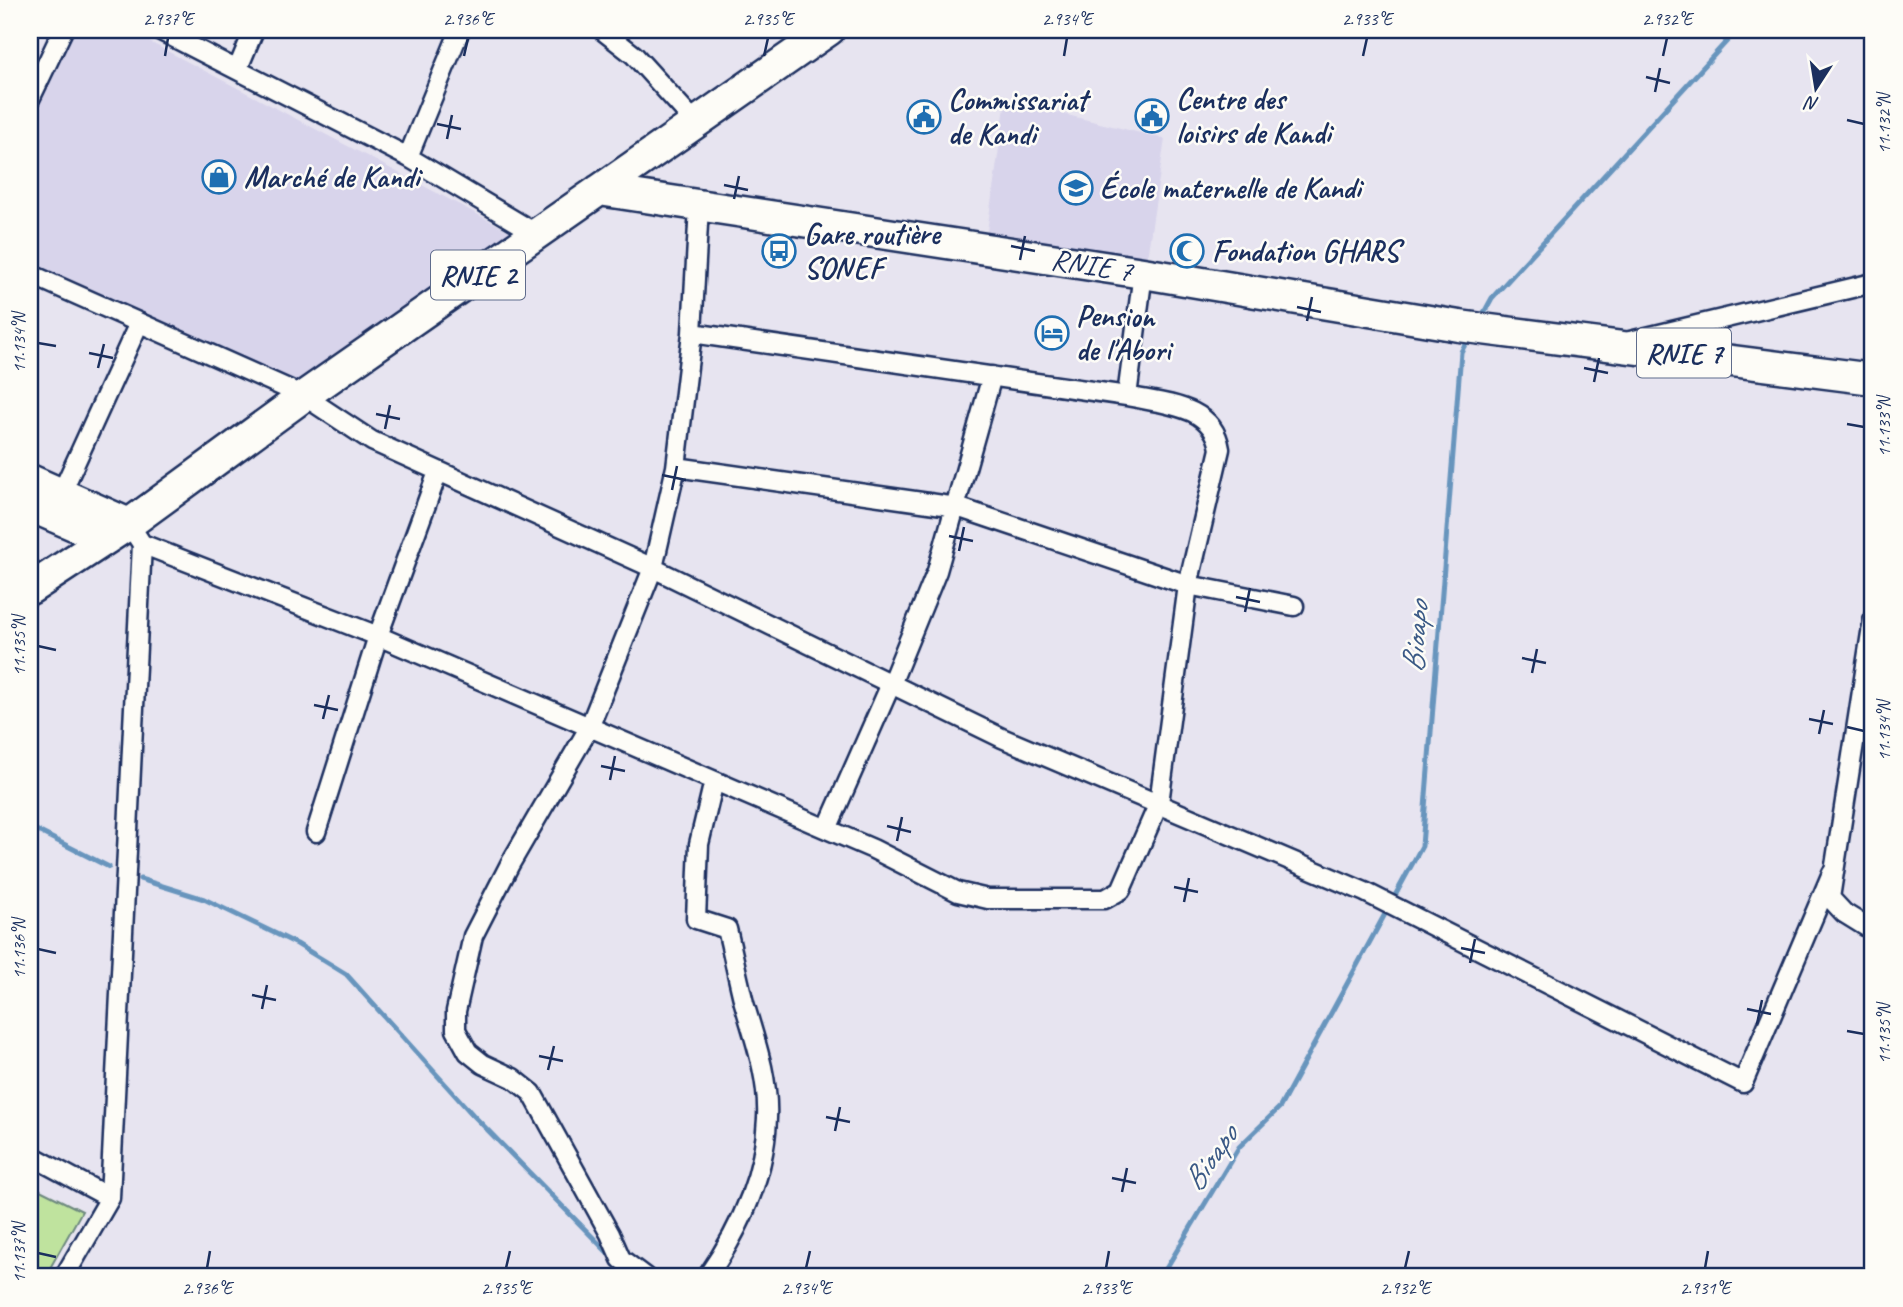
<svg xmlns="http://www.w3.org/2000/svg" width="1903" height="1307" font-family="Caveat,sans-serif">
<style>
.built{fill:#d8d4eb}
.green{fill:#bfe39e;stroke:#6d897e;stroke-width:2}
.lines{fill:none;stroke-linecap:round;stroke-linejoin:round}
.stream{stroke:#6895bd;stroke-width:5}
.minor-casing{stroke:#1b2f5e;stroke-width:23}
.primary-casing{stroke:#1b2f5e;stroke-width:35}
.minor{stroke:#fdfcf7;stroke-width:18}
.primary{stroke:#fdfcf7;stroke-width:30}
.ticks{fill:none;stroke:#1b2f5e;stroke-width:2.5}
.labels{text-anchor:middle;dominant-baseline:central;stroke-width:5;stroke-linejoin:round;paint-order:stroke}
.shield{fill:#fdfcf7;stroke:#5f6c8c;stroke-width:2}
.shield-label{font-size:28px;font-weight:bold;fill:#1b2f5e}
.poi-label{font-size:30px;font-weight:bold;fill:#1b2f5e;stroke:#fdfcf7;text-anchor:start}
.street-label{font-size:30px;fill:#1b2f5e;stroke:#fdfcf7}
.water-label{font-size:32px;font-style:italic;fill:#3b5a86;stroke:#fdfcf7}
.neatline{fill:none;stroke:#1b2f5e;stroke-width:2.5}
.ticks-label{font-size:18px;text-anchor:middle;fill:#1b2f5e}
</style>
<rect width="100%" height="100%" fill="#e7e4f0"/>
<filter id="ink" filterUnits="userSpaceOnUse"><feTurbulence type="fractalNoise" baseFrequency=".0143" numOctaves="2"/><feDisplacementMap in="SourceGraphic" scale="14" xChannelSelector="R" yChannelSelector="G"/><feConvolveMatrix kernelMatrix="1 2 1 2 8 2 1 2 1" color-interpolation-filters="sRGB"/></filter>
<g filter="url(#ink)">
<path class="built" d="M 72,30 L 127,30 L 513,233 L 302,386 L 30,265 L 30,122 Z
M 1006,100 L 1165,139 L 1147,258 L 986,238 Z"/>
<path class="green" d="M 30,1185 L 82,1211 L 45,1277 L 30,1277 Z"/>
<g class="lines">
<path class="stream" d="M 1480,320 L 1492,298 L 1737,30
M 30,827 L 109,867
M 140,879 L 204,899 L 297,944 L 346,974 L 473,1115 L 615,1260
M 1161,1277 L 1239,1147 L 1280,1107 L 1422,846 L 1461,352 L 1469,337"/>
<defs>
<path id="minor" d="M 159,30 L 408,157 L 537,234
M 602,30 L 634,55 L 695,122
M 238,68 L 254,30
M 30,99 L 63,30
M 408,157 L 460,30
M 30,274 L 304,396 L 372,441 L 653,568 L 1002,738 L 1365,892 L 1743,1083 L 1832,873
M 1630,341 L 1873,283
M 1127,396 L 1143,273
M 676,467 L 957,507 L 1188,585 L 1294,606
M 61,494 L 139,323
M 129,524 L 142,544 L 378,636 L 873,849 L 958,892 L 988,899 L 1105,899 L 1121,890 L 1159,803 L 1188,585 L 1220,449 C 1213,404 1163,404 1127,396 L 692,333
M 1873,620 L 1830,898 L 1844,913 L 1873,931
M 827,829 L 891,684 L 937,571 L 992,376
M 316,832 L 378,636 L 438,472
M 30,1155 L 110,1198
M 64,1277 L 110,1198 L 142,544
M 645,1277 L 621,1259 L 610,1234 L 532,1093 L 513,1078 L 483,1064 L 468,1052 L 456,1030 L 456,1011 L 473,936 L 510,864 L 589,728 L 653,568 L 676,467 L 692,333 L 699,206
M 707,1277 C 739,1231 765,1176 767,1118 C 769,1079 755,1040 744,1003 C 738,979 733,954 727,929 L 696,919 L 699,844 L 714,781"/>
<path id="primary" d="M 599,190 L 1143,273 L 1459,326 L 1873,379
M 30,480 L 129,524
M 30,506 L 106,539
M 30,589 L 129,524 L 304,396 L 829,30"/>
</defs>
<use href="#minor" class="minor-casing"/>
<use href="#primary" class="primary-casing"/>
<use href="#minor" class="minor"/>
<use href="#primary" class="primary"/>
</g>
</g>
<path class="ticks" d="M 165,56 L 168,38M 464,56 L 468,38M 764,56 L 768,38M 1064,56 L 1067,38M 1363,56 L 1367,38M 1663,56 L 1667,38M 1646,77 L 1670,83M 1655,92 L 1660,68M 1847,120 L 1864,124M 437,124 L 461,129M 447,139 L 452,115M 724,185 L 748,190M 734,199 L 739,176M 1011,246 L 1035,251M 1020,260 L 1025,236M 1297,307 L 1321,312M 1307,321 L 1312,297M 38,343 L 56,346M 89,353 L 113,358M 98,368 L 104,344M 1584,368 L 1608,373M 1594,382 L 1599,358M 376,414 L 400,419M 1847,424 L 1864,427M 385,429 L 390,405M 662,475 L 686,480M 672,490 L 677,466M 949,536 L 973,541M 959,551 L 964,527M 1236,597 L 1260,602M 1245,612 L 1250,588M 38,646 L 56,650M 1522,658 L 1546,663M 1532,673 L 1537,649M 314,705 L 338,710M 323,719 L 329,695M 1809,719 L 1833,724M 1847,727 L 1864,731M 1819,734 L 1824,710M 601,766 L 625,771M 610,780 L 615,756M 887,826 L 911,832M 897,841 L 902,817M 1174,887 L 1198,892M 1184,902 L 1189,878M 1461,948 L 1485,953M 38,949 L 56,953M 1470,963 L 1475,939M 252,995 L 276,1000M 262,1009 L 267,985M 1747,1009 L 1771,1014M 1757,1024 L 1762,1000M 1847,1031 L 1864,1034M 539,1056 L 563,1061M 548,1070 L 554,1046M 826,1117 L 850,1122M 835,1131 L 840,1107M 1112,1178 L 1136,1183M 1122,1192 L 1127,1168M 38,1253 L 56,1257M 207,1268 L 210,1251M 506,1268 L 510,1251M 806,1268 L 810,1251M 1106,1268 L 1109,1251M 1405,1268 L 1409,1251M 1705,1268 L 1708,1251"/>
<defs>
<symbol id="civic-ring" viewBox="-11 -11 22 22"><circle r="9.5" fill="#fdfcf7" stroke="#1f6fb2" stroke-width="1.5"/><path d="M-.6-6.5H3V-4.5H.6V-3L4-1V1h2V6H-6V1h2V-1L-.6-3ZM-1.2 2.5V6h2.4V2.5Z" fill="#1f6fb2"/></symbol>
<symbol id="shop-ring" viewBox="-11 -11 22 22"><circle r="9.5" fill="#fdfcf7" stroke="#1f6fb2" stroke-width="1.5"/><path d="M-5-2.5h2.3a2.7 3.5 0 0 1 5.4 0H5L5.5 6h-11ZM-1.5-2.5h3a1.5 2.3 0 0 0-3 0Z" fill="#1f6fb2"/></symbol>
<symbol id="school-ring" viewBox="-11 -11 22 22"><circle r="9.5" fill="#fdfcf7" stroke="#1f6fb2" stroke-width="1.5"/><path d="M0-5L7-2L0 1L-7-2ZM-4 1L0 2.5L4 1V4Q0 6-4 4Z" fill="#1f6fb2"/></symbol>
<symbol id="bus-ring" viewBox="-11 -11 22 22"><circle r="9.5" fill="#fdfcf7" stroke="#1f6fb2" stroke-width="1.5"/><path d="M-5-6H5V4H4V6H2V4H-2V6H-4V4H-5ZM-3.5-4V0h7V-4ZM-3.5 1.2v1.5H-2V1.2ZM2 1.2v1.5H3.5V1.2Z" fill="#1f6fb2"/></symbol>
<symbol id="mosque-ring" viewBox="-11 -11 22 22"><circle r="9.5" fill="#fdfcf7" stroke="#1f6fb2" stroke-width="1.5"/><path d="M3.5-4.9A6 6 0 1 0 3.5 4.9A5 5 0 1 1 3.5-4.9Z" fill="#1f6fb2"/></symbol>
<symbol id="hotel-ring" viewBox="-11 -11 22 22"><circle r="9.5" fill="#fdfcf7" stroke="#1f6fb2" stroke-width="1.5"/><path d="M-6-4.5h1.5V1H6V5H4.5V3h-9V5H-6ZM-4 0a1.8 1.8 0 1 1 3.6 0ZM.5 0V-2.5h3Q6-2.5 6 0Z" fill="#1f6fb2"/></symbol>
</defs>
<g fill-rule="evenodd">
<use href="#civic-ring" x="1133" y="97" width="38" height="38"/>
<use href="#civic-ring" x="905" y="98" width="38" height="38"/>
<use href="#shop-ring" x="200" y="158" width="38" height="38"/>
<use href="#school-ring" x="1057" y="169" width="38" height="38"/>
<use href="#bus-ring" x="760" y="232" width="38" height="38"/>
<use href="#mosque-ring" x="1168" y="232" width="38" height="38"/>
<use href="#hotel-ring" x="1033" y="314" width="38" height="38"/>
</g>
<g class="labels">
<g class="shield">
<rect x="431" y="250.5" width="94" height="49" rx="5"/>
<rect x="1637" y="328.5" width="94" height="49" rx="5"/>
</g>
<g class="shield-label">
<text x="478" y="275">RNIE 2</text>
<text x="1684" y="353">RNIE 7</text>
</g>
<g class="poi-label">
<text x="1176" y="99">Centre des<tspan x="1176" dy="34">loisirs de Kandi</tspan></text>
<text x="948" y="100">Commissariat<tspan x="948" dy="34">de Kandi</tspan></text>
<text x="244" y="177">Marché de Kandi</text>
<text x="1100" y="188">École maternelle de Kandi</text>
<text x="804" y="234">Gare routière<tspan x="804" dy="34">SONEF</tspan></text>
<text x="1212" y="251">Fondation GHARS</text>
<text x="1076" y="316">Pension<tspan x="1076" dy="34">de l'Abori</tspan></text>
</g>
<g class="street-label">
<text transform="translate(1092 265) rotate(9)">RNIE 7</text>
</g>
<g class="water-label">
<text transform="translate(1415 637) rotate(-85)">Bioapo</text>
<text transform="translate(1210 1158) rotate(-55)">Bioapo</text>
</g>
</g>
<rect width="1903" height="1307" fill="none" stroke="#fdfcf7" stroke-width="77"/>
<g transform="translate(1816 88) rotate(192)" stroke="#fdfcf7" stroke-width="5" paint-order="stroke">
<path d="M0-5L12 26L0 18L-12 26Z" fill="#1b2f5e"/>
<text y="-10" font-size="19" font-weight="bold" text-anchor="middle" fill="#1b2f5e">N</text>
</g>
<rect x="38" y="38" width="1826" height="1230" class="neatline"/>
<g class="ticks-label">
<text x="168" y="25">2.937°E</text>
<text x="468" y="25">2.936°E</text>
<text x="768" y="25">2.935°E</text>
<text x="1067" y="25">2.934°E</text>
<text x="1367" y="25">2.933°E</text>
<text x="1667" y="25">2.932°E</text>
<text transform="translate(1884 124) rotate(-90)" y="6">11.132°N</text>
<text transform="translate(19 343) rotate(-90)" y="6">11.134°N</text>
<text transform="translate(1884 427) rotate(-90)" y="6">11.133°N</text>
<text transform="translate(19 646) rotate(-90)" y="6">11.135°N</text>
<text transform="translate(1884 731) rotate(-90)" y="6">11.134°N</text>
<text transform="translate(19 949) rotate(-90)" y="6">11.136°N</text>
<text transform="translate(1884 1034) rotate(-90)" y="6">11.135°N</text>
<text transform="translate(19 1253) rotate(-90)" y="6">11.137°N</text>
<text x="207" y="1294">2.936°E</text>
<text x="506" y="1294">2.935°E</text>
<text x="806" y="1294">2.934°E</text>
<text x="1106" y="1294">2.933°E</text>
<text x="1405" y="1294">2.932°E</text>
<text x="1705" y="1294">2.931°E</text>
</g>
</svg>
